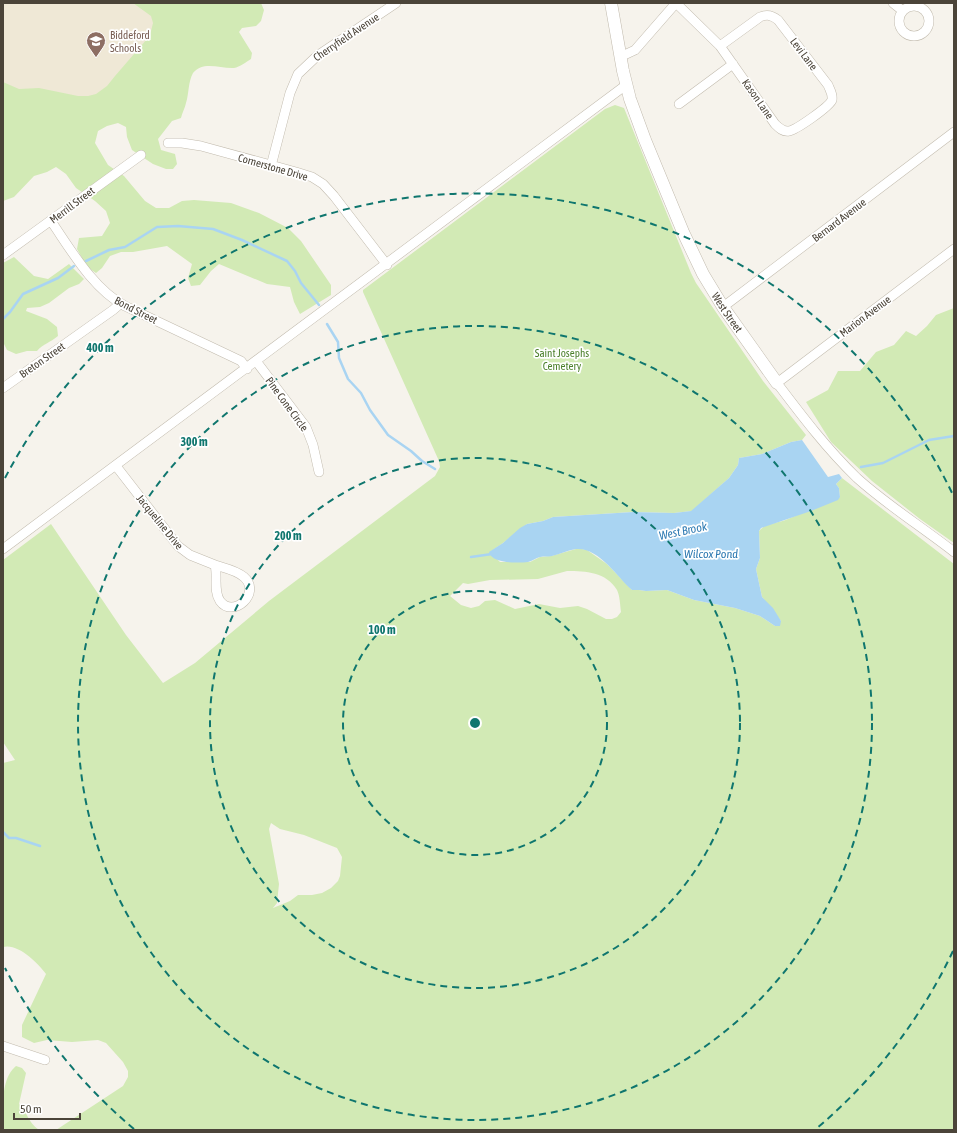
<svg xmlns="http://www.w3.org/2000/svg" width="957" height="1133" font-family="'Asap Condensed',sans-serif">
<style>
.education{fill:#efe8d6}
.green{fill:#d2eab5;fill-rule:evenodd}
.water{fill:#a9d4f2}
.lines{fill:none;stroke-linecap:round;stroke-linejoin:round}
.stream{stroke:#a9d4f2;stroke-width:2.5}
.minor-casing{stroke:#c2bbae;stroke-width:10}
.tertiary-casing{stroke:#c2bbae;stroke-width:13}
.minor{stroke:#fff;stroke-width:9}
.tertiary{stroke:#fff;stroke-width:12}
.ring{fill:none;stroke:#0f766e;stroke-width:2;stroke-dasharray:7 5}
.labels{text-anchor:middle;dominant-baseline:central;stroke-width:3.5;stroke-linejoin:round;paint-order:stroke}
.education-label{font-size:11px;fill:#785e54;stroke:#fff;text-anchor:start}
.street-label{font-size:11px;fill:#4b4439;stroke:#fff}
.park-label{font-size:11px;fill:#4a7f2a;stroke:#fff}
.water-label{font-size:12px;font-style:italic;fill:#2e7ab2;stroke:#fff}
.centre{fill:#0f766e;stroke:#fff;stroke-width:2}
.ring-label{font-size:12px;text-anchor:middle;font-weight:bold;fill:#0f766e;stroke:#fff;stroke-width:3.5;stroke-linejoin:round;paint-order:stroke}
</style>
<rect width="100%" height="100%" fill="#f6f3ec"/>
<path class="education" d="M 3,3 L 262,3 L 118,114 L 3,195 Z"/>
<path class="green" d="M 133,3 L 261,3 L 264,10 L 261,21 L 256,26 L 242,28 L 239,32 L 252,53 L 251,59 C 246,62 240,67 234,68 C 221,69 203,60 193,73 C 188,82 189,94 186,103 C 185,108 182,113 181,118 L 172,121 L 158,139 L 161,150 L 175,154 L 177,164 L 173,169 L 166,169 L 153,164 L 132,150 L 127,137 L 126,127 L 118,123 L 107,126 L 98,131 L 95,143 L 108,165 L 124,176 L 145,201 L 156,208 L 169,208 L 182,201 L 194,200 L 231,203 L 259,213 L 288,228 L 301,241 L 331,285 L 331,295 L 300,314 L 294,302 L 290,287 L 267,284 L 219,264 L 211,271 L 200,285 L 191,286 L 188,278 L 192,264 L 167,246 L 133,252 L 121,252 L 110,256 L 102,268 L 96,273 L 87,267 L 77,249 L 79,238 L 102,236 L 110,223 L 106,211 L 95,201 L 76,188 L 66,174 L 56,167 L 47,172 L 34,176 L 14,197 L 3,201 L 3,82 L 19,89 L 39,88 L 78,96 L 88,96 L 96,94 L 107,86 L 115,76 L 147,39 L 151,31 L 153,23 L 151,16 Z
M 615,105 L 624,108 L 691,273 L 696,283 L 763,381 L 806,435 L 802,440 L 791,442 L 762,454 L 739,458 L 738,465 L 729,478 L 692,511 L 674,513 L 633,512 L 553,517 L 543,521 L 527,524 L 503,543 L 490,552 L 500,562 L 530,562 L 540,557 L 551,556 L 576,549 L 582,549 L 587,550 L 607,564 L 632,590 L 639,590 L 646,591 L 667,590 L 694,600 L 735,608 L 760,616 L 775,626 L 781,621 L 762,597 L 756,569 L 760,558 L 759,531 C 765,523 779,523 788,519 C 805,512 823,504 840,497 L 839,488 L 836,484 L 842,478 L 954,564 L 954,1130 L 56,1130 L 123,1086 L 128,1077 L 128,1071 L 123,1062 L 106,1043 L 98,1040 L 72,1042 L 47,1040 L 34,1043 L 22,1037 L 22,1025 L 46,974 C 38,963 18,943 3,947 L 3,763 L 15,760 L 3,742 L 3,560 L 51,524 L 126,635 L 163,683 L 195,663 L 269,601 L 435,476 L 440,467 L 439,461 L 363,292 L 363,290 L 605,109 ZM 567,571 C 586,571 606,572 617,590 C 620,596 620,605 621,612 L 617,617 L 612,619 L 606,619 L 587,609 L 578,606 L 560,608 L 539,604 L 515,609 L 495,600 L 485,601 L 479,606 L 471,608 L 461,605 L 450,596 L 463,583 L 468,584 L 490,580 L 538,579 ZM 271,823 L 280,829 L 304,835 L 337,848 L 342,857 L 340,876 L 338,881 L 331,888 L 322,893 L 312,895 L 298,895 L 290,901 L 273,908 L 277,903 L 279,884 L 269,829 Z
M 14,257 L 34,276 L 48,279 L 69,264 L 84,279 L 79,284 L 69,288 L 49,303 L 40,307 L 27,308 L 26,311 L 47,319 L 57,327 L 58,336 C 51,342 43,344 37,351 L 27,351 L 16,354 L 7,350 L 3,342 L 3,263 Z
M 954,308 L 954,543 L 920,519 L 872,481 L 831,442 L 806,402 L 828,390 L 838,371 L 860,371 L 876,352 L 894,345 L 906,331 L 916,336 L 927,326 L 936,315 Z
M 16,1066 L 22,1068 L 26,1073 L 19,1104 C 28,1113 27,1121 39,1130 L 3,1130 C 3,1110 0,1079 16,1066 Z"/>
<path class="water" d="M 802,440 L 828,477 L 839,474 L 842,478 L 836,484 L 839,488 L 840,497 L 838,500 L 811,511 L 767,526 L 761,528 L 759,531 L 760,558 L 756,569 L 762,597 L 773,608 L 781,621 L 780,626 L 775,626 L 760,616 L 735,608 L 694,600 L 667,590 L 646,591 L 639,590 L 632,590 C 617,577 599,547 576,549 C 568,550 560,554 552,556 C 548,557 544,556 540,557 C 536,558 532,561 528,562 C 518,563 492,564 489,552 L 503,543 L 520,528 L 527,524 L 543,521 L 553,517 L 633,512 L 674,513 L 691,511 L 729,478 L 738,465 L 739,458 L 762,454 L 791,442 Z"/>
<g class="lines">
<path class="stream" d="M 86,261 L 109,250 L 125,247 L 157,227 L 178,226 L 213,229 L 242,240 L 287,261 L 295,271 L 301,283 L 319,305
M 3,319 L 10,312 L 23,294 L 58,278 L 74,266
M 327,324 L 338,342 L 339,358 L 348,379 L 361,393 L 370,410 L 388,435 L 411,451 L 422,461 L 435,469
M 861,467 L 883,463 L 929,440 L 954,436
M 471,557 L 492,554
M 3,832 L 9,838 L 16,838 L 40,846"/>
<defs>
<path id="minor" d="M 676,3 L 720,46 L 775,124 C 779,128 783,132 789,131 C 796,130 829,107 832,100 C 833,94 830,90 828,85 L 778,20 C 772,15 767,14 760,17 L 720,46
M 893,3 L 903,11
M899 21a15 15 0 1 1 30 0a15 15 0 1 1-30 0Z
M 620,57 L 635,50 L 676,3
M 679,104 L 733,64
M 168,143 L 182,143 L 201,146 L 296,172 L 312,177 L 323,184 L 334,196 L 387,265
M 271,166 L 290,93 L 298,74 L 317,56 L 396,3
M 51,221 C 71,250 93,289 125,306 L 241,361 L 247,369
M 954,249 L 777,383 C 802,416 827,449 857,478 C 887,505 922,527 954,552
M 3,255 L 141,155
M 723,307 L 954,132
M 256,361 L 306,427 L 313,445 L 319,472
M 3,388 L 113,310 L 120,304
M 116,466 L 178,546 L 190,555 L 215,565
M 3,549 L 626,85
M 215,565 C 224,568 236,570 244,577 C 262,593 233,619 220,601 C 213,591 218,576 215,565 Z
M 3,1046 L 45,1060"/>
<g id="tertiary">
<path id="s1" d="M 611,3 L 623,71 L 630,99 L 645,140 L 683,232 L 703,274 L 723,307 L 777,383"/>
</g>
</defs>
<use href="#minor" class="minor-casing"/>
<use href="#tertiary" class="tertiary-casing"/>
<use href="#minor" class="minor"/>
<use href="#tertiary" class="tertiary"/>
</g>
<g class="ring">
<circle cx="475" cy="723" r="132"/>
<circle cx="475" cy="723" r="265"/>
<circle cx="475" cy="723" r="397"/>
<path d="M953 951A530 530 0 0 1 816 1129M134 1129A530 530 0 0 1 5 968M5 478A530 530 0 0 1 953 495"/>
</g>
<defs>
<symbol id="school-pin" viewBox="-11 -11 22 30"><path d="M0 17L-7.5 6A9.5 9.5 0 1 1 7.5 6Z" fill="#8d6e63" stroke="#fff"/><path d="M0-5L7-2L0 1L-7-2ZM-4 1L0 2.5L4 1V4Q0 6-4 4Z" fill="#fff"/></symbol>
</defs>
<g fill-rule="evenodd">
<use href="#school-pin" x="85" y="30" width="22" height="30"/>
</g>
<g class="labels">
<g class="education-label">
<text x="110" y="35">Biddeford<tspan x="110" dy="13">Schools</tspan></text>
</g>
<g class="street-label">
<text transform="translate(346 37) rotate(-34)">Cherryfield Avenue</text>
<text transform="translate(804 54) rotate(53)">Levi Lane</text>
<text transform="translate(758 99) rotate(55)">Kason Lane</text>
<text transform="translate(273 167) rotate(16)">Cornerstone Drive</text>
<text transform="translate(72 205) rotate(-37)">Merrill Street</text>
<text transform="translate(839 220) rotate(-37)">Bernard Avenue</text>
<text transform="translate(136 310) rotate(27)">Bond Street</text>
<text stroke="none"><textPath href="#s1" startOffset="333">West Street</textPath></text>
<text transform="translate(865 316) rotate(-37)">Marion Avenue</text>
<text transform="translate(42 360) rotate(-35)">Breton Street</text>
<text transform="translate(287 404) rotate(54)">Pine Cone Circle</text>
<text transform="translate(160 522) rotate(51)">Jacqueline Drive</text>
</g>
<g class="park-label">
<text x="562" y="353">Saint Josephs<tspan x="562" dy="13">Cemetery</tspan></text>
</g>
<g class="water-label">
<text transform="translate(683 531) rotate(-12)">West Brook</text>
<text x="711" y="554">Wilcox Pond</text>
</g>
</g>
<circle cx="475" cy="723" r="6" class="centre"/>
<g class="ring-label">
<text x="100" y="352">400 m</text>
<text x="194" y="446">300 m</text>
<text x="288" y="540">200 m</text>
<text x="382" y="634">100 m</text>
</g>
<rect width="957" height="1133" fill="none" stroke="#4b4439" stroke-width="8"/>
<path d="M14 1113v6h66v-6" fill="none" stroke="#4b4439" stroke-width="2"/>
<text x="20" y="1113" font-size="12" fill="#4b4439" stroke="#ffffff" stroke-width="3" paint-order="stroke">50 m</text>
</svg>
